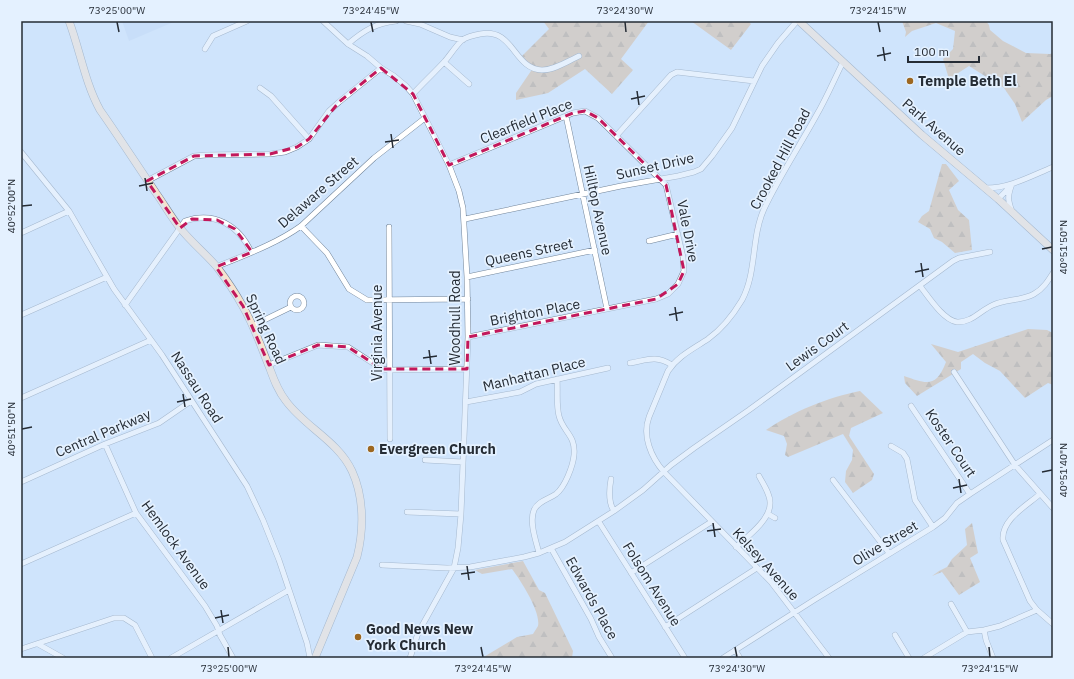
<svg xmlns="http://www.w3.org/2000/svg" width="1074" height="679" font-family="'IBM Plex Sans',sans-serif">
<style>
.built{fill:#bfd8f5}
.forest{fill:url(#forest-firs)}
.lines{fill:none;stroke-linecap:round;stroke-linejoin:round}
.street-casing{stroke:#72859a;stroke-width:6}
.secondary-casing{stroke:#72859a;stroke-width:8}
.street{stroke:#fff;stroke-width:5}
.secondary{stroke:#f5e3cf;stroke-width:7}
.marked{fill:none;stroke:#c2185b;stroke-width:3;stroke-dasharray:8 5;stroke-linejoin:round}
.ticks{fill:none;stroke:#252c35;stroke-width:1.5}
.poi-dot{fill:#9d6720;stroke:#e4f1ff;stroke-width:1.5}
.labels{text-anchor:middle;dominant-baseline:central;stroke-width:3.5;stroke-linejoin:round;paint-order:stroke}
.poi-label{font-size:14px;font-weight:bold;fill:#252c35;stroke:#e4f1ff;text-anchor:start}
.street-label{font-size:14px;fill:#252c35;stroke:#e4f1ff}
.neatline{fill:none;stroke:#252c35;stroke-width:1.5}
.ticks-label{font-size:10px;text-anchor:middle;fill:#252c35}
</style>
<defs>
<pattern id="forest-firs" width="22" height="20" patternUnits="userSpaceOnUse"><rect width="22" height="20" fill="#d3b493"/><path d="M5 1l3.5 6h-7zM16 11l3.5 6h-7z" fill="#ab9379"/></pattern>
</defs>
<rect width="100%" height="100%" fill="#cfe4fc"/>
<path class="built" d="M 122,21 L 176,21 L 129,41 Z"/>
<path class="forest" d="M 543,21 L 649,21 L 621,59 L 633,70 L 612,94 L 585,69 L 548,93 L 516,100 L 516,93 L 533,68 L 522,56 L 549,29 Z
M 691,21 L 748,21 L 751,24 L 731,50 Z
M 902,21 L 986,21 L 989,25 L 990,30 L 1003,41 L 1026,53 L 1050,54 L 1053,53 L 1053,96 L 1046,100 L 1022,122 L 1015,104 L 1004,88 L 969,66 L 949,79 L 943,59 L 953,49 L 955,31 L 936,23 L 912,31 L 905,37 L 906,32 Z
M 942,164 L 946,164 L 959,181 L 949,190 L 958,210 L 969,220 L 972,250 L 955,253 L 942,242 L 934,238 L 930,229 L 918,222 L 922,216 L 929,211 Z
M 1028,329 L 1047,330 L 1053,333 L 1053,385 L 1048,383 L 1025,398 L 1000,371 L 985,363 L 973,354 L 961,362 L 961,369 L 917,396 L 905,383 L 904,376 C 927,384 936,388 946,362 L 931,344 L 958,352 Z
M 860,391 L 883,413 L 851,428 L 849,436 L 874,474 L 872,480 L 853,493 L 845,482 L 846,471 L 852,460 L 853,450 L 843,434 L 788,457 L 785,455 L 787,444 L 784,436 L 766,430 C 792,412 829,397 860,391 Z
M 972,523 L 978,553 L 970,558 L 980,582 L 959,595 L 942,572 L 932,576 L 939,571 L 947,567 L 952,559 L 967,545 L 965,529 Z
M 523,561 L 539,590 L 545,593 L 573,651 L 572,658 L 482,658 L 517,637 L 533,634 C 534,632 537,628 538,626 C 541,612 521,581 512,569 L 482,574 L 475,570 Z"/>
<g class="lines">
<defs>
<path id="street" d="M 323,21 L 348,44 L 367,56 L 381,68 L 394,76 L 406,86 L 413,94 L 449,165 L 459,191 L 463,208 L 467,277 L 468,337 L 461,514 L 458,548 L 454,568 L 418,633 L 410,658
M 406,21 L 420,24 L 450,37 L 463,40
M 348,44 C 363,31 376,23 396,21
M 205,49 L 213,36 L 247,21
M 444,62 L 469,84
M 260,88 L 271,96 L 309,139
M 413,94 C 423,83 434,73 445,61 C 450,55 456,46 462,40 C 467,37 475,35 480,34 C 514,27 513,69 542,70 C 555,70 568,61 579,56
M 566,116 L 607,309
M 617,135 L 671,75 L 677,72 L 754,81
M 21,152 L 69,211 L 114,289 L 162,355 L 247,486 L 263,520 L 279,560 L 307,643 L 310,658
M 449,165 L 573,113 L 585,111 L 598,118 L 666,185 L 683,257 L 684,271 L 678,284 L 668,294 L 656,299 L 468,337
M 147,181 L 194,156 L 206,155 L 270,154 L 285,152 L 297,147 L 309,139 L 329,111 L 339,102 L 381,68
M 1012,184 C 1007,197 1008,200 1012,212
M 986,188 C 1010,188 1031,176 1053,167
M 998,199 L 1010,187
M 465,219 L 621,186 L 678,176 L 694,172 L 701,169 L 712,156 L 732,128 L 762,66 L 778,43 L 797,21
M 301,226 L 327,253 L 349,289 L 367,300 L 468,299
M 389,227 L 390,439
M 21,233 L 69,211
M 649,241 L 678,234
M 216,267 C 245,255 276,244 301,226 L 374,158 L 425,118
M 467,277 L 595,250
M 920,286 C 928,296 943,320 957,322 C 971,323 981,310 993,305 C 1006,299 1021,301 1034,294 C 1043,289 1048,281 1053,273
M290 303a7 7 0 1 1 14 0a7 7 0 1 1-14 0Z
M 125,305 L 185,221 C 214,211 239,225 251,252
M 21,315 L 107,277
M 252,326 L 291,307
M 630,363 C 648,360 655,355 672,365
M 269,365 L 318,345 L 348,347 L 382,369 L 389,370 L 467,369
M 954,372 L 1015,465 L 1053,508
M 21,398 L 151,340
M 466,402 L 520,392 L 536,384 L 608,368
M 911,406 L 970,494
M 105,444 L 136,513 L 205,606 L 217,626 L 220,635 L 233,658
M 891,446 L 903,453 L 907,459 L 915,500 L 933,527
M 425,460 L 463,462
M 611,479 C 609,490 608,502 614,511
M 833,480 L 889,553
M 21,482 L 105,444 L 159,423 L 191,401
M 1040,494 C 1026,506 1001,520 1003,540 L 1030,601 L 1037,610 L 1053,624
M 407,512 L 461,514
M 768,514 L 775,518
M 599,522 L 685,658
M 736,547 C 747,537 770,520 770,504 C 771,495 763,484 759,476
M 551,548 L 591,619 L 599,637 L 612,658
M 539,553 C 536,541 529,522 534,510 C 538,501 549,499 556,494 C 565,487 573,466 574,455 C 576,435 563,432 559,416 C 556,404 558,391 557,379
M 21,564 L 136,513
M 382,565 L 447,568 L 470,567 L 524,557 L 539,553 L 565,542 L 614,511 L 643,490 L 671,465 L 694,448 L 749,410 L 953,261 L 959,258 L 990,252
M 631,573 L 711,522
M 951,604 L 967,632
M 665,627 L 757,568
M 984,630 L 986,640 L 993,658
M 895,635 L 909,658
M 38,644 L 63,658
M 21,649 L 114,618 L 124,618 L 135,625 L 152,658
M 735,650 L 740,658
M 171,658 L 289,590
M 723,658 L 814,600 L 933,527 L 945,518 L 957,503 L 970,494 L 1053,440
M 829,658 L 771,582 L 664,472 C 651,457 642,436 649,417 L 668,371 C 678,356 693,349 708,339 C 722,329 733,315 742,300 C 757,272 751,238 764,209 C 779,177 799,147 816,116 C 826,99 834,80 843,62
M 924,658 L 967,632 L 984,630 L 1000,626 L 1037,610"/>
<path id="secondary" d="M 69,21 C 80,50 85,83 100,110 C 119,137 137,165 156,193 C 164,204 171,217 180,228 C 191,242 205,253 217,267 C 226,279 235,292 242,305 C 254,325 261,347 270,369 C 274,380 278,391 286,401 C 305,427 338,441 352,471 C 364,497 364,529 357,557 L 315,658
M 799,21 L 922,135 L 998,199 L 1053,250"/>
</defs>
<use href="#street" class="street-casing"/>
<use href="#secondary" class="secondary-casing"/>
<use href="#street" class="street"/>
<use href="#secondary" class="secondary"/>
</g>
<path d="M0 0H1074V679H0ZM 381,68 L 413,94 L 449,165 L 573,113 L 585,111 L 598,118 L 666,185 L 684,271 L 678,284 L 656,299 L 468,337 L 467,369 L 382,369 L 348,347 L 318,345 L 269,365 L 243,306 L 216,267 L 252,252 L 235,229 L 217,220 L 192,219 L 180,228 L 147,181 L 194,156 L 270,154 L 297,147 L 309,139 L 339,102 Z" fill="#cfe4fc" fill-opacity=".55" fill-rule="evenodd"/>
<path class="marked" d="M 381,68 L 413,94 L 449,165 L 573,113 L 585,111 L 598,118 L 666,185 L 684,271 L 678,284 L 656,299 L 468,337 L 467,369 L 382,369 L 348,347 L 318,345 L 269,365 L 243,306 L 216,267 L 252,252 L 235,229 L 217,220 L 192,219 L 180,228 L 147,181 L 194,156 L 270,154 L 297,147 L 309,139 L 339,102 Z"/>
<path class="ticks" d="M 117,22 L 119,32M 371,22 L 373,32M 625,22 L 626,32M 878,22 L 880,32M 883,47 L 885,61M 877,56 L 891,53M 637,91 L 639,105M 631,99 L 645,96M 391,134 L 393,148M 385,142 L 399,140M 145,178 L 147,191M 139,186 L 153,183M 22,206 L 32,205M 1042,249 L 1052,247M 921,263 L 923,277M 915,272 L 929,269M 675,307 L 677,321M 669,315 L 683,312M 429,350 L 431,364M 423,358 L 437,356M 183,394 L 185,407M 177,402 L 191,399M 22,429 L 32,427M 1042,472 L 1052,470M 959,479 L 961,493M 953,488 L 967,485M 713,523 L 715,537M 707,531 L 721,529M 467,566 L 469,580M 461,574 L 475,572M 221,610 L 223,623M 215,618 L 229,615M 228,647 L 229,657M 481,647 L 483,657M 735,647 L 737,657M 989,647 L 990,657"/>
<g class="poi-dot">
<circle cx="910" cy="81" r="4"/>
<circle cx="371" cy="449" r="4"/>
<circle cx="358" cy="637" r="4"/>
</g>
<g class="labels">
<g class="poi-label">
<text x="918" y="81">Temple Beth El</text>
<text x="379" y="449">Evergreen Church</text>
<text x="366" y="629">Good News New<tspan x="366" dy="16">York Church</tspan></text>
</g>
<g class="street-label">
<text transform="translate(526 121) rotate(-22)">Clearfield Place</text>
<text transform="translate(934 127) rotate(41)">Park Avenue</text>
<text transform="translate(780 159) rotate(-62)">Crooked Hill Road</text>
<text transform="translate(655 166) rotate(-13)">Sunset Drive</text>
<text transform="translate(318 192) rotate(-41)">Delaware Street</text>
<text transform="translate(598 210) rotate(78)">Hilltop Avenue</text>
<text transform="translate(688 231) rotate(79)">Vale Drive</text>
<text transform="translate(529 252) rotate(-12)">Queens Street</text>
<text transform="translate(535 312) rotate(-11)">Brighton Place</text>
<text transform="translate(455 318) rotate(-90)">Woodhull Road</text>
<text transform="translate(266 329) rotate(65)">Spring Road</text>
<text transform="translate(377 333) rotate(-90)">Virginia Avenue</text>
<text transform="translate(817 346) rotate(-36)">Lewis Court</text>
<text transform="translate(534 374) rotate(-14)">Manhattan Place</text>
<text transform="translate(197 387) rotate(57)">Nassau Road</text>
<text transform="translate(103 433) rotate(-23)">Central Parkway</text>
<text transform="translate(951 443) rotate(56)">Koster Court</text>
<text transform="translate(885 543) rotate(-31)">Olive Street</text>
<text transform="translate(176 545) rotate(54)">Hemlock Avenue</text>
<text transform="translate(766 564) rotate(48)">Kelsey Avenue</text>
<text transform="translate(652 584) rotate(58)">Folsom Avenue</text>
<text transform="translate(592 598) rotate(61)">Edwards Place</text>
</g>
</g>
<rect width="1074" height="679" fill="none" stroke="#e4f1ff" stroke-width="44"/>
<path d="M908 56v6h71v-6" fill="none" stroke="#252c35" stroke-width="2"/>
<text x="914" y="56" font-size="12" fill="#252c35" stroke="#e4f1ff" stroke-width="3" paint-order="stroke">100 m</text>
<rect x="22" y="22" width="1030" height="635" class="neatline"/>
<g class="ticks-label">
<text x="117" y="14">73°25'00"W</text>
<text x="371" y="14">73°24'45"W</text>
<text x="625" y="14">73°24'30"W</text>
<text x="878" y="14">73°24'15"W</text>
<text transform="translate(11 206) rotate(-90)" y="4">40°52'00"N</text>
<text transform="translate(1063 247) rotate(-90)" y="4">40°51'50"N</text>
<text transform="translate(11 429) rotate(-90)" y="4">40°51'50"N</text>
<text transform="translate(1063 470) rotate(-90)" y="4">40°51'40"N</text>
<text x="229" y="672">73°25'00"W</text>
<text x="483" y="672">73°24'45"W</text>
<text x="737" y="672">73°24'30"W</text>
<text x="990" y="672">73°24'15"W</text>
</g>
</svg>
